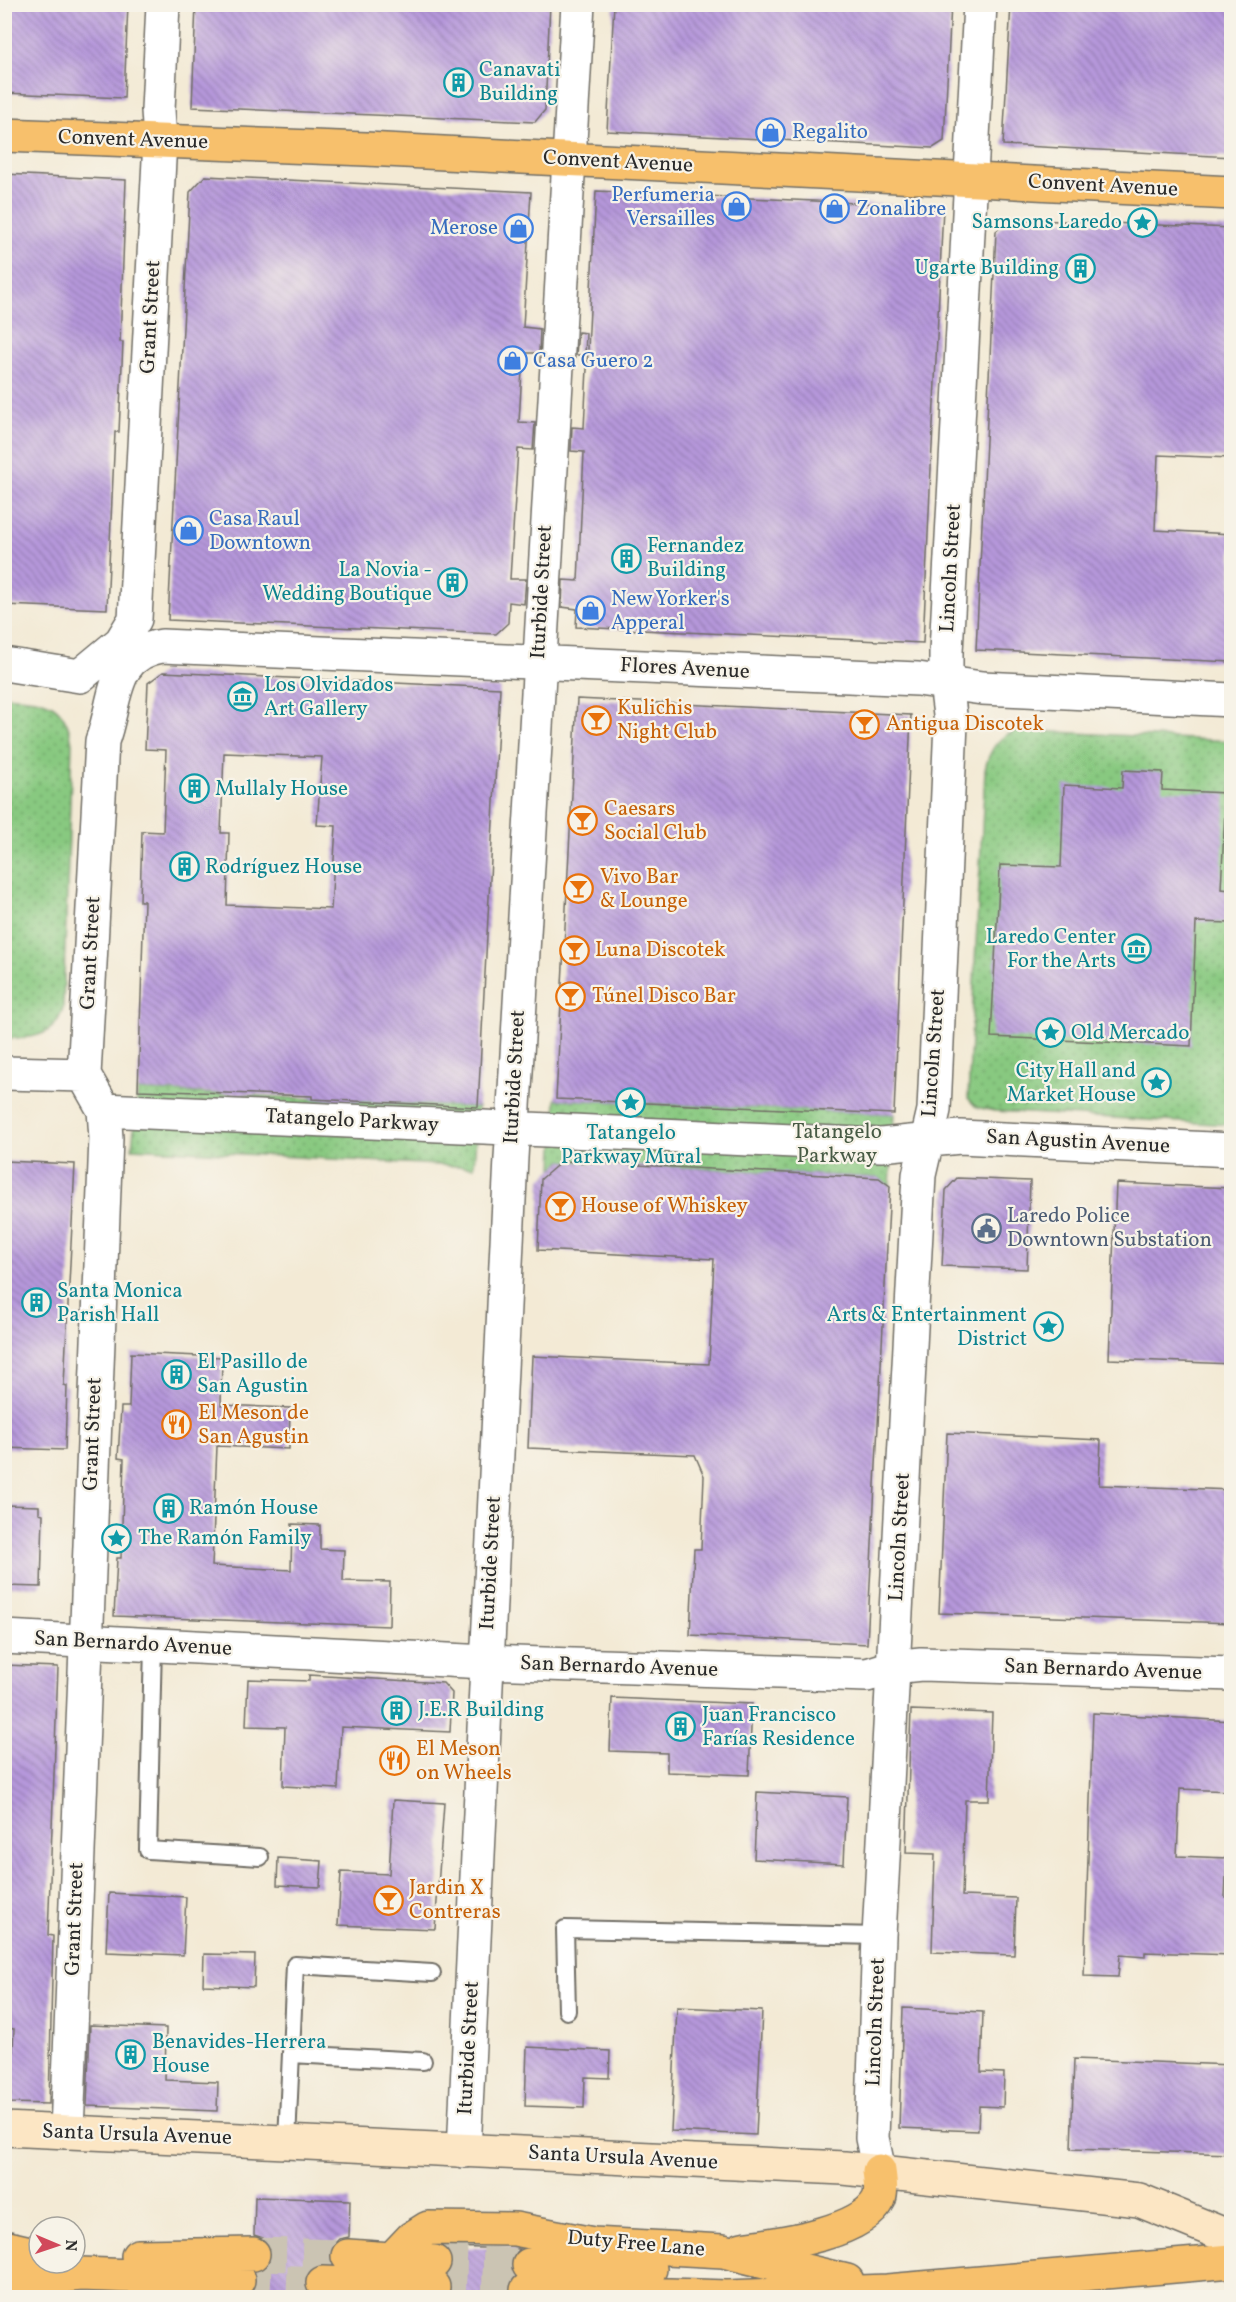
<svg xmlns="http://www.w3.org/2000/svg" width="1236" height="2302" font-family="Vollkorn,serif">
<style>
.park{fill:url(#park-dots);stroke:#5a7a56;stroke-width:1.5}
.building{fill:url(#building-back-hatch);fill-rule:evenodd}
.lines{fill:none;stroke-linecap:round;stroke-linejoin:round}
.trunk-tunnel{stroke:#cbc4b3;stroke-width:33;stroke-dasharray:33 16;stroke-linecap:butt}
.service-casing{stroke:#716e66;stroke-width:20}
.minor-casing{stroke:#716e66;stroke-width:36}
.secondary-casing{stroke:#716e66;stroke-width:36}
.primary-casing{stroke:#716e66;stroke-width:36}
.trunk-casing{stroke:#716e66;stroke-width:36}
.service{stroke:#fff;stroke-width:16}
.minor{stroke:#fff;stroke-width:33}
.secondary{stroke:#fce6c4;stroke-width:33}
.primary{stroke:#f7c06c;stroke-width:33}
.trunk{stroke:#f7c06c;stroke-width:33}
.labels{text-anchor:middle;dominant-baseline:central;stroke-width:4.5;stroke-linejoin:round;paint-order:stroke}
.culture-label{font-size:21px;fill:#0d838f;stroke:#f7f3e8;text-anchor:start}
.shop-label{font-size:21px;fill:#366cbe;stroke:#f7f3e8;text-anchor:start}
.street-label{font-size:21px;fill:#2b2b2b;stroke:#f7f3e8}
.food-label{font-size:21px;fill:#c56008;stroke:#f7f3e8;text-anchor:start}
.park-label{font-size:21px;fill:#475a44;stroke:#f7f3e8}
.service-label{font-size:21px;fill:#4e5e75;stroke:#f7f3e8;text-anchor:start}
</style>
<defs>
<pattern id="park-dots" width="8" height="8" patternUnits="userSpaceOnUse" patternTransform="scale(1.5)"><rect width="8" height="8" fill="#88c980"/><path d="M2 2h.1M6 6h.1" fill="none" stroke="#6fa369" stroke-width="1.8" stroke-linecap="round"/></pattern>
<pattern id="building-back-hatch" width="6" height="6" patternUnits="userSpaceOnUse" patternTransform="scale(1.5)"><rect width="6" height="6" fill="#b698db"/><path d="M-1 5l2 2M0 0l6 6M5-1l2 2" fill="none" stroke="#947cb2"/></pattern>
</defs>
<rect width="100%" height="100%" fill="#f7f3e8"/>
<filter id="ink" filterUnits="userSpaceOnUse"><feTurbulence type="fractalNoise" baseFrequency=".0167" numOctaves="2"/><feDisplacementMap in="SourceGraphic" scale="12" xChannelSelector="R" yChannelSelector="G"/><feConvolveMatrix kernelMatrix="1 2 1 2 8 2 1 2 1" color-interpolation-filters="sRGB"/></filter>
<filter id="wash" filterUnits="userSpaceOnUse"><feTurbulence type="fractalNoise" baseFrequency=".008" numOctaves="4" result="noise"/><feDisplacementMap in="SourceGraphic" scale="24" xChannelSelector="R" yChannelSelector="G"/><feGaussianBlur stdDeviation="1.35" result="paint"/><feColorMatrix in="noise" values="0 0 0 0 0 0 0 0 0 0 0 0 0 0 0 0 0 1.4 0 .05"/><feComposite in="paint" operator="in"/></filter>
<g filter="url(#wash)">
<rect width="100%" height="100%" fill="#f3ead5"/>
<path class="park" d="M 5,696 C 44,699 65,699 72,743 L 63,1007 C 56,1037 31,1039 5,1038 Z
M 1019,730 L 1231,741 L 1231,1125 L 994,1111 L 976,1107 L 968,1098 L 985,770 C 989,750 998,735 1019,730 Z
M 138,1090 L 478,1107 L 474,1167 L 132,1148 Z
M 556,1099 L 894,1114 L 890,1186 L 879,1178 L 562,1161 L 553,1169 Z"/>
<g id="blocks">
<path class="building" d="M 4,4 L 128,4 L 124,98 L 4,93 Z
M 196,4 L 550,4 L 545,110 L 535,122 L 192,107 Z
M 614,4 L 951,4 L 944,141 L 933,148 L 607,131 Z
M 1011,4 L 1232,4 L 1232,157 L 1003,145 Z
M 4,174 L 126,180 L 120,342 L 123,342 L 119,432 L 115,432 L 107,609 L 4,605 Z
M 205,176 L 531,192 L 523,327 L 540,329 L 539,353 L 523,353 L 519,422 L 535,423 L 533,450 L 518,449 L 510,579 L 526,579 L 524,604 L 509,602 L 508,623 L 496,634 L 168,620 L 190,192 Z
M 596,191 L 943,207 L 923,643 L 576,627 L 577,609 L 562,607 L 563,580 L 578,581 L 584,452 L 571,451 L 572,427 L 584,428 Z
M 1011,219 L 1232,228 L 1232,458 L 1158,455 L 1155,530 L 1232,534 L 1232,662 L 976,650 L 996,231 Z
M 578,332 L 586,333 L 585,355 L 576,355 Z
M 163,672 L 500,688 L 478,1107 L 312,1099 L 312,1096 L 138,1090 L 144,901 L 140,901 L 142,831 L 163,832 L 166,750 L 145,749 L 148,683 ZM 224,753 L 322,757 L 317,825 L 336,826 L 331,909 L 227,905 L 229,833 L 221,833 Z
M 577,699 L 911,715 L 894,1114 L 556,1099 Z
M 1123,770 L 1163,772 L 1162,790 L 1226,793 L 1221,889 L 1232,890 L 1232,923 L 1196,922 L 1191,1046 L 991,1037 L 1000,865 L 1061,867 L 1064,785 L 1122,788 Z
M 4,1161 L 75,1164 L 64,1385 L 67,1386 L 65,1450 L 4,1448 Z
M 562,1161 L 879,1178 L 890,1186 L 867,1644 L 690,1635 L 694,1549 L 701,1549 L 704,1476 L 695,1455 L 528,1448 L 532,1356 L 709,1364 L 714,1259 L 538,1250 L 541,1179 Z
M 957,1178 L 1030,1181 L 1027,1269 L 942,1266 L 946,1190 Z
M 1116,1183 L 1232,1188 L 1232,1364 L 1109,1359 Z
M 131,1353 L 222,1357 L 221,1405 L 290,1408 L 289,1449 L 217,1446 L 212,1566 L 291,1570 L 292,1524 L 320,1525 L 320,1549 L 344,1550 L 343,1581 L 390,1582 L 389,1626 L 114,1616 L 117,1558 L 121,1558 L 124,1459 L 118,1458 L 121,1407 L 129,1407 Z
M 947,1433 L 1101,1440 L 1099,1485 L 1232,1490 L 1232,1623 L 939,1613 Z
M 4,1505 L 39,1506 L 39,1513 L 43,1514 L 41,1587 L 4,1586 Z
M 4,1665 L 58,1667 L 48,1935 L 53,1936 L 49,2104 L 10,2103 L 14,2029 L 4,2028 Z
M 309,1675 L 443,1683 L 452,1693 L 450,1732 L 341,1727 L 338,1789 L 283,1786 L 285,1727 L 246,1726 L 248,1679 L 309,1681 Z
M 612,1698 L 752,1704 L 749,1775 L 667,1772 L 667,1753 L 610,1751 Z
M 911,1710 L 992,1713 L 989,1800 L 965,1800 L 962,1896 L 1016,1898 L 1014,1955 L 932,1952 L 935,1854 L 906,1853 Z
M 1093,1713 L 1232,1721 L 1232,1791 L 1180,1789 L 1177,1856 L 1227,1858 L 1225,1897 L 1232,1897 L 1232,1955 L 1145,1952 L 1145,1957 L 1120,1955 L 1118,1977 L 1084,1976 Z
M 757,1792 L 847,1797 L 844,1864 L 754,1859 Z
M 393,1800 L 444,1803 L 435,1929 L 338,1925 L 341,1872 L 389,1874 Z
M 278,1858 L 322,1861 L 320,1887 L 277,1885 Z
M 109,1893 L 186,1897 L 183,1955 L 106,1952 Z
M 204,1954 L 255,1955 L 254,1987 L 203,1985 Z
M 677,2007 L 762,2011 L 756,2135 L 671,2131 Z
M 903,2008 L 983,2012 L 981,2072 L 1004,2073 L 1003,2107 L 979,2106 L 978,2131 L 899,2128 Z
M 90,2025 L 166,2028 L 165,2080 L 218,2082 L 217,2111 L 87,2106 Z
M 527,2047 L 610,2051 L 609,2078 L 585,2077 L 584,2108 L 525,2106 Z
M 1074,2059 L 1232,2065 L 1232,2154 L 1071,2149 Z
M 255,2197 L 350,2200 L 349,2237 L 339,2239 L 332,2246 L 330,2258 L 324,2258 L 324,2264 L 314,2267 L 307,2274 L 304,2283 L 312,2298 L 243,2298 L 254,2290 L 257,2281 L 255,2272 L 269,2264 L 272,2254 L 269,2244 L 263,2238 L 254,2235 Z
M 445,2247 L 520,2249 L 513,2256 L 510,2264 L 515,2276 L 508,2289 L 510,2298 L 448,2298 L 452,2287 L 447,2275 L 453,2263 L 451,2254 Z"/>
</g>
</g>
<g filter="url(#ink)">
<use href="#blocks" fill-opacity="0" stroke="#716e66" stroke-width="1.5"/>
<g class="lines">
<path class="trunk-tunnel" d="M 253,2254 L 348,2256
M 434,2262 L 529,2265
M 238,2280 L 323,2283
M 433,2287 L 527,2290"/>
<defs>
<path id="service" d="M 153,1645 L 148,1850 L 260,1857
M 567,2011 L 565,1929 L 879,1936
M 291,2054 L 423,2061
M 287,2141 L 295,1965 L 432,1973"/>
<path id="minor" d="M 4,664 L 80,676 L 121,642 L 135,619 L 160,141 L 158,110 L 163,4
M 4,1073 L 84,1075
M 104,1110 L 881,1145 L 960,1137 L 1232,1150
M 4,1637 L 486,1662 L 867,1675 L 893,1667 L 921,1664 L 1232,1674
M 67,2132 L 106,1138 L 104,1110 L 84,1075 L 102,741 C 117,702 110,654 162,646 L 918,679 L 982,688 L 1232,700
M 464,2151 L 511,1158 L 578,4
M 879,2171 L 872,2138 L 879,1936 L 919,1175 L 934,1110 L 951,723 L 946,683 L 946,652 L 980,4"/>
<path id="secondary" d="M 4,2129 L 844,2168 L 1139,2200 L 1232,2238"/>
<path id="primary" d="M 4,135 L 366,149 L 1232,193"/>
<path id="trunk" d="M 4,2247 L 39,2255
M 742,2249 C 777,2244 862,2234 879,2199 C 882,2191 880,2179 879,2171
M 138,2256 L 253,2254
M 348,2256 L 434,2262
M 392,2259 L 412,2238 L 428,2228 L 515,2229 L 593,2244 L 723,2251 L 847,2281
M 529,2265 L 650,2269
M 4,2282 L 81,2274 L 238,2280
M 323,2283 L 433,2287
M 527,2290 L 727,2297 L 887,2291 L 1232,2261"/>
</defs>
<use href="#service" class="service-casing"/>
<use href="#minor" class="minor-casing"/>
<use href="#secondary" class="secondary-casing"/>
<use href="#primary" class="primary-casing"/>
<use href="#trunk" class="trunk-casing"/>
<use href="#service" class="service"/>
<use href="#minor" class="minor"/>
<use href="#secondary" class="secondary"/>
<use href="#primary" class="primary"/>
<use href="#trunk" class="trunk"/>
</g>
</g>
<defs>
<symbol id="building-ring" viewBox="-11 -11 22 22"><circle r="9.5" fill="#f7f3e8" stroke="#0f9aa8" stroke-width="1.5"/><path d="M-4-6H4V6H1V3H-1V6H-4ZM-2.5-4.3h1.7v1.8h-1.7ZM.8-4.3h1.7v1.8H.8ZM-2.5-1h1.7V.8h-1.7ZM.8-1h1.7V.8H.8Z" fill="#0f9aa8"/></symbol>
<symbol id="shop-ring" viewBox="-11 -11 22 22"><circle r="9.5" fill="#f7f3e8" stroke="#3f7fe0" stroke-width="1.5"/><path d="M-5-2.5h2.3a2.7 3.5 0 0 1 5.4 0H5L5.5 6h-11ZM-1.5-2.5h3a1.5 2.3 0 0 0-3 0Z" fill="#3f7fe0"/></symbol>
<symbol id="sight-ring" viewBox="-11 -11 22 22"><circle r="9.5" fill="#f7f3e8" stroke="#0f9aa8" stroke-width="1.5"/><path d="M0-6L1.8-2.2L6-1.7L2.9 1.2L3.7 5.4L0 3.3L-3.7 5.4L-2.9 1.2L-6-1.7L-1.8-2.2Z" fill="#0f9aa8"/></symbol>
<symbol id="museum-ring" viewBox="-11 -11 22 22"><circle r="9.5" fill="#f7f3e8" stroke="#0f9aa8" stroke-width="1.5"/><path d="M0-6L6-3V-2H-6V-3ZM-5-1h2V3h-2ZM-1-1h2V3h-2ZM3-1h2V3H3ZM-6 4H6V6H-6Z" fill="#0f9aa8"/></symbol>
<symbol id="bar-ring" viewBox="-11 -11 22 22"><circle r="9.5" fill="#f7f3e8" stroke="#e8710a" stroke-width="1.5"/><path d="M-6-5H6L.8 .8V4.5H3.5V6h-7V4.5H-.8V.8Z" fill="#e8710a"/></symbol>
<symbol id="civic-ring" viewBox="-11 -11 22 22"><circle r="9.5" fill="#f7f3e8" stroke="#5c6f8a" stroke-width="1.5"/><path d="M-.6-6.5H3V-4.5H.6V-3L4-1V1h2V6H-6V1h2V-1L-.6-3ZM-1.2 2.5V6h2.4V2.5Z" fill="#5c6f8a"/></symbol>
<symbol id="restaurant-ring" viewBox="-11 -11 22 22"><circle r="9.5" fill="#f7f3e8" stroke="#e8710a" stroke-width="1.5"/><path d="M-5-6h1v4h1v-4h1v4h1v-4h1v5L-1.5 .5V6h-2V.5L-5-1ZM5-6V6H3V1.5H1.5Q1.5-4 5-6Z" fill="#e8710a"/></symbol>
</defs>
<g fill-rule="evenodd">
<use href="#building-ring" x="442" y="66" width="33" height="33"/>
<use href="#shop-ring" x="754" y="116" width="33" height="33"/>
<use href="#shop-ring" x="720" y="190" width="33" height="33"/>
<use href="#shop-ring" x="818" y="192" width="33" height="33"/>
<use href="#sight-ring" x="1126" y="206" width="33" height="33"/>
<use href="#shop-ring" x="502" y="212" width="33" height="33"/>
<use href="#building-ring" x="1064" y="252" width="33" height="33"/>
<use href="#shop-ring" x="496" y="344" width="33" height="33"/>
<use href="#shop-ring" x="172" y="514" width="33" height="33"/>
<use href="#building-ring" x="610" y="542" width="33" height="33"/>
<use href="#building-ring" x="436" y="566" width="33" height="33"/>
<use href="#shop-ring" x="574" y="594" width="33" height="33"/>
<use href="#museum-ring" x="226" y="680" width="33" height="33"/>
<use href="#bar-ring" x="580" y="704" width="33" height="33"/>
<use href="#bar-ring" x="848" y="708" width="33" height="33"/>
<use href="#building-ring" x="178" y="772" width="33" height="33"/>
<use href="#bar-ring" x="566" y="804" width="33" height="33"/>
<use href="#building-ring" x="168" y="850" width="33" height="33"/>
<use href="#bar-ring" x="562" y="872" width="33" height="33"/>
<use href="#museum-ring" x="1120" y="932" width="33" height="33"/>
<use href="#bar-ring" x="558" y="934" width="33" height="33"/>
<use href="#bar-ring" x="554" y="980" width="33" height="33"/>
<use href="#sight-ring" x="1034" y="1016" width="33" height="33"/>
<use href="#sight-ring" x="1140" y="1066" width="33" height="33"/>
<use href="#sight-ring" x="614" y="1086" width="33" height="33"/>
<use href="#bar-ring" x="544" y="1190" width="33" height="33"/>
<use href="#civic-ring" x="970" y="1212" width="33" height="33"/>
<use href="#building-ring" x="20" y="1286" width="33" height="33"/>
<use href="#sight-ring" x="1032" y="1310" width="33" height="33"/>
<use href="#building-ring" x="160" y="1358" width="33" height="33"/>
<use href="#restaurant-ring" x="160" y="1408" width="33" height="33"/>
<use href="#building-ring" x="152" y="1492" width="33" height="33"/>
<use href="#sight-ring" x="100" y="1522" width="33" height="33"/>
<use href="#building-ring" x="380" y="1694" width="33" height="33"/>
<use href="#building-ring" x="664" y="1710" width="33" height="33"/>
<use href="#restaurant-ring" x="378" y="1744" width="33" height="33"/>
<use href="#bar-ring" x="372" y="1884" width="33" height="33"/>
<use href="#building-ring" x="114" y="2038" width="33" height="33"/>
</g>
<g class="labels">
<g class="culture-label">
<text x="479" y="70">Canavati<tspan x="479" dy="24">Building</tspan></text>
<text x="1122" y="222" text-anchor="end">Samsons Laredo</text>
<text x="1059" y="268" text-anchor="end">Ugarte Building</text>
<text x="647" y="546">Fernandez<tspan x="647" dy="24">Building</tspan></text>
<text x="432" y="570" text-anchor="end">La Novia -<tspan x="432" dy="24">Wedding Boutique</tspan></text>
<text x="264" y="685">Los Olvidados<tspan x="264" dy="24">Art Gallery</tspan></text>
<text x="215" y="789">Mullaly House</text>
<text x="205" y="867">Rodríguez House</text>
<text x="1116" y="937" text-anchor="end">Laredo Center<tspan x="1116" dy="24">For the Arts</tspan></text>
<text x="1071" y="1033">Old Mercado</text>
<text x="1136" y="1071" text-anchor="end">City Hall and<tspan x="1136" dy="24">Market House</tspan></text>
<text x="631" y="1133" text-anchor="middle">Tatangelo<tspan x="631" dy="24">Parkway Mural</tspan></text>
<text x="57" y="1291">Santa Monica<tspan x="57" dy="24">Parish Hall</tspan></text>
<text x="1027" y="1315" text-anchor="end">Arts &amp; Entertainment<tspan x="1027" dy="24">District</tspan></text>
<text x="197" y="1362">El Pasillo de<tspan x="197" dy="24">San Agustin</tspan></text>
<text x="189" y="1508">Ramón House</text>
<text x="138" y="1538">The Ramón Family</text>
<text x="418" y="1710">J.E.R Building</text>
<text x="702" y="1715">Juan Francisco<tspan x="702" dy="24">Farías Residence</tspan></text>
<text x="152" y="2042">Benavides-Herrera<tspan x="152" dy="24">House</tspan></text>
</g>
<g class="shop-label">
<text x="792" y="132">Regalito</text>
<text x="715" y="195" text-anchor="end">Perfumeria<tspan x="715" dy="24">Versailles</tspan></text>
<text x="856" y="209">Zonalibre</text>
<text x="498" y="228" text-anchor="end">Merose</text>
<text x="533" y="361">Casa Guero 2</text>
<text x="209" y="519">Casa Raul<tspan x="209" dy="24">Downtown</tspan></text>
<text x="611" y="599">New Yorker's<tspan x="611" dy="24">Apperal</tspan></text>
</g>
<g class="street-label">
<text transform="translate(133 140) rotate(2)">Convent Avenue</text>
<text transform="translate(618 162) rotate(3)">Convent Avenue</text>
<text transform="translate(1103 186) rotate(3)">Convent Avenue</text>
<text transform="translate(151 317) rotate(-87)">Grant Street</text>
<text transform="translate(951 568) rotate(-87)">Lincoln Street</text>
<text transform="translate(542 592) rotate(-87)">Iturbide Street</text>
<text transform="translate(685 669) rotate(3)">Flores Avenue</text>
<text transform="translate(91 953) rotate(-87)">Grant Street</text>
<text transform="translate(934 1053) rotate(-86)">Lincoln Street</text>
<text transform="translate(515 1077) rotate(-87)">Iturbide Street</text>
<text transform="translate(352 1121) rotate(3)">Tatangelo Parkway</text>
<text transform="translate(1078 1142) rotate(3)">San Agustin Avenue</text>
<text transform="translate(93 1434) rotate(-88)">Grant Street</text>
<text transform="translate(900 1537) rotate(-87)">Lincoln Street</text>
<text transform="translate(491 1563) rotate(-87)">Iturbide Street</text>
<text transform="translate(133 1644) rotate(3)">San Bernardo Avenue</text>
<text transform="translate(619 1667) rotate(2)">San Bernardo Avenue</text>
<text transform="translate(1103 1670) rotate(2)">San Bernardo Avenue</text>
<text transform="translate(75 1919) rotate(-88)">Grant Street</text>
<text transform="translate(876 2022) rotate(-88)">Lincoln Street</text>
<text transform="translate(469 2048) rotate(-87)">Iturbide Street</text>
<text transform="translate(137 2135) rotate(2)">Santa Ursula Avenue</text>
<text transform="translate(623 2158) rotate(3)">Santa Ursula Avenue</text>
<text transform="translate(636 2244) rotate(5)">Duty Free Lane</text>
</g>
<g class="food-label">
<text x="617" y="708">Kulichis<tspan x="617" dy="24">Night Club</tspan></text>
<text x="886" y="724">Antigua Discotek</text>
<text x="604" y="809">Caesars<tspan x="604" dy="24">Social Club</tspan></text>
<text x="600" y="877">Vivo Bar<tspan x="600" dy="24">&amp; Lounge</tspan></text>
<text x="595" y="950">Luna Discotek</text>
<text x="592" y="996">Túnel Disco Bar</text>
<text x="581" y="1206">House of Whiskey</text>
<text x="198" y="1413">El Meson de<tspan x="198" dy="24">San Agustin</tspan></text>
<text x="416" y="1749">El Meson<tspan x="416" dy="24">on Wheels</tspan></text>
<text x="409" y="1888">Jardin X<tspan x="409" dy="24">Contreras</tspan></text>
</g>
<g class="park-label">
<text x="837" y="1132">Tatangelo<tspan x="837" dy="24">Parkway</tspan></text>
</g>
<g class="service-label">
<text x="1007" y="1216">Laredo Police<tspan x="1007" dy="24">Downtown Substation</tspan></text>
</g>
</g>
<rect width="1236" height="2302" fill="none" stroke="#f7f3e8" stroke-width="24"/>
<g transform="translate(57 2245) rotate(92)"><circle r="28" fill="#f7f3e8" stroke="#a5a39c" stroke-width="1.5"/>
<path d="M0-4.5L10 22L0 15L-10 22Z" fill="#d1495b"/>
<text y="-9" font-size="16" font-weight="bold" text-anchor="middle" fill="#2b2b2b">N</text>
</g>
</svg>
